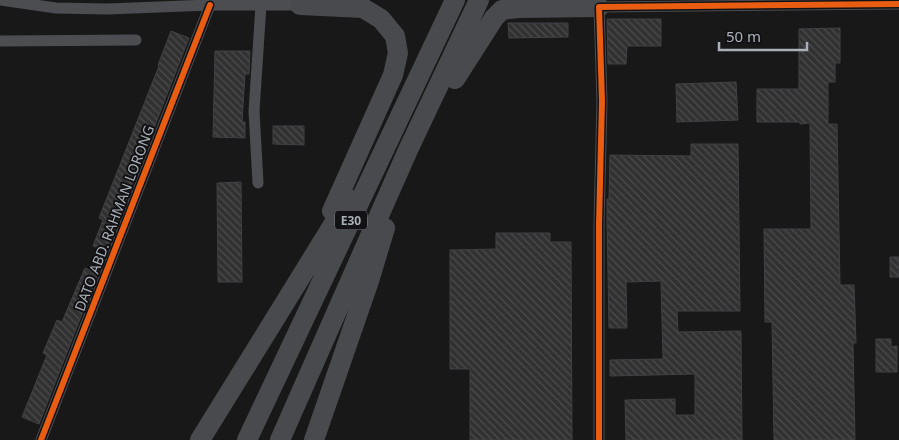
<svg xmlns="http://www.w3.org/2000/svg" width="899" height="440" font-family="'Noto Sans',sans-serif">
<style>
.building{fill:url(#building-back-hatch);stroke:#404144}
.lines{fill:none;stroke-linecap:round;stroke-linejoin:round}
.minor{stroke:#4c4d51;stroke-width:11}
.motorway{stroke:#494a4d;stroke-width:20}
.cycleway-casing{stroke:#121214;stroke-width:9}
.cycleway{stroke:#e95d12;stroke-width:6}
.labels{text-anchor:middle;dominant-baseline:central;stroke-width:4;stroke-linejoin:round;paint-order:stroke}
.shield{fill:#121214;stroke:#7c8087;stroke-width:1}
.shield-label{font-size:12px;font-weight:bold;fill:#aaafb8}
.street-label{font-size:14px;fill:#aaafb8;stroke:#121214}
</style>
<defs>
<pattern id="building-back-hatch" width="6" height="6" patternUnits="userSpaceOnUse" patternTransform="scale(1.25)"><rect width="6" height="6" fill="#313132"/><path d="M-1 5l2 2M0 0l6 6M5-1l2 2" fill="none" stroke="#4c4c4e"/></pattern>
</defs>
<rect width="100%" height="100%" fill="#181818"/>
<path class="building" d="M 607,19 L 661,19 L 661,46 L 627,46 L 626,64 L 608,64 Z
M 508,23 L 568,23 L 568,37 L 509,38 Z
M 840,28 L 840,63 L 835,63 L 835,82 L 828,82 L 828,124 L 837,124 L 840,285 L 854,285 L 856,343 L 853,343 L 855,440 L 774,440 L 772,322 L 765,322 L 764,229 L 811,229 L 810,123 L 800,124 L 800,122 L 757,122 L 757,89 L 799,89 L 799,29 Z
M 171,31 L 189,38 L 106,251 L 93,246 L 103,220 L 99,218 L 159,66 L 158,65 Z
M 215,51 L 250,51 L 249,74 L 245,74 L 242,122 L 245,122 L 245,138 L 213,137 Z
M 736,82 L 738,120 L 677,122 L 676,84 Z
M 273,126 L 304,126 L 304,145 L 273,144 Z
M 691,144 L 738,144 L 740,311 L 677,311 L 678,332 L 741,331 L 742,440 L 626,440 L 625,400 L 675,399 L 675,415 L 695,415 L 695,374 L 610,376 L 610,360 L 663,359 L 661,281 L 626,282 L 627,328 L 609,328 L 607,220 L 607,199 L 609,199 L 610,155 L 691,156 Z
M 241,182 L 242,282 L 218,282 L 217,183 Z
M 496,233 L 550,233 L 550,242 L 571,242 L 572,440 L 470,440 L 470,369 L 450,369 L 450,250 L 496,249 Z
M 890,257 L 899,257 L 899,277 L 890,277 Z
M 85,268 L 98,273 L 39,424 L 22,417 L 47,355 L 43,353 L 57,320 L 62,322 Z
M 876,339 L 891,339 L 891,347 L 897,346 L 897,372 L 876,372 Z"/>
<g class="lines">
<path class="minor" d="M 0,0 L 56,8 L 107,9 L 210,5 L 300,5 L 303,0
M 0,41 L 136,40
M 258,183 L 254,111 L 261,5
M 41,440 L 210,5
M 599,440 L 599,224 L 602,101 L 599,7 L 899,4"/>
<path class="motorway" d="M 300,5 L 363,8 L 381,19 L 395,36 L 398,53 L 393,75 L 332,211
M 455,79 L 494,18 L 502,10 L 518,8 L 599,7
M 200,440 L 349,199
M 247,440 L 455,0
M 280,440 L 408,150 L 479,0
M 314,440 L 369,281 L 385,228"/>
<defs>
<path id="cycleway" d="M 41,440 L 210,5
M 599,440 L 599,224 L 602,101 L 599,7 L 899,4"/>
</defs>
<use href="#cycleway" class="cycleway-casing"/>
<use href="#cycleway" class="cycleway"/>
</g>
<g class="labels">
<rect class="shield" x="335" y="210.5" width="32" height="19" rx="4"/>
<g class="shield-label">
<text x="351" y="220">E30</text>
</g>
<g class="street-label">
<text transform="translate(114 218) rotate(-69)">DATO ABD. RAHMAN LORONG</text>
</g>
</g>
<path d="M719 42v8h88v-8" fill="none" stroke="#aaafb8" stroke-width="2.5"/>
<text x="726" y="42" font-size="15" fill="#aaafb8" stroke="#121214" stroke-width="4" paint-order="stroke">50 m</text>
</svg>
